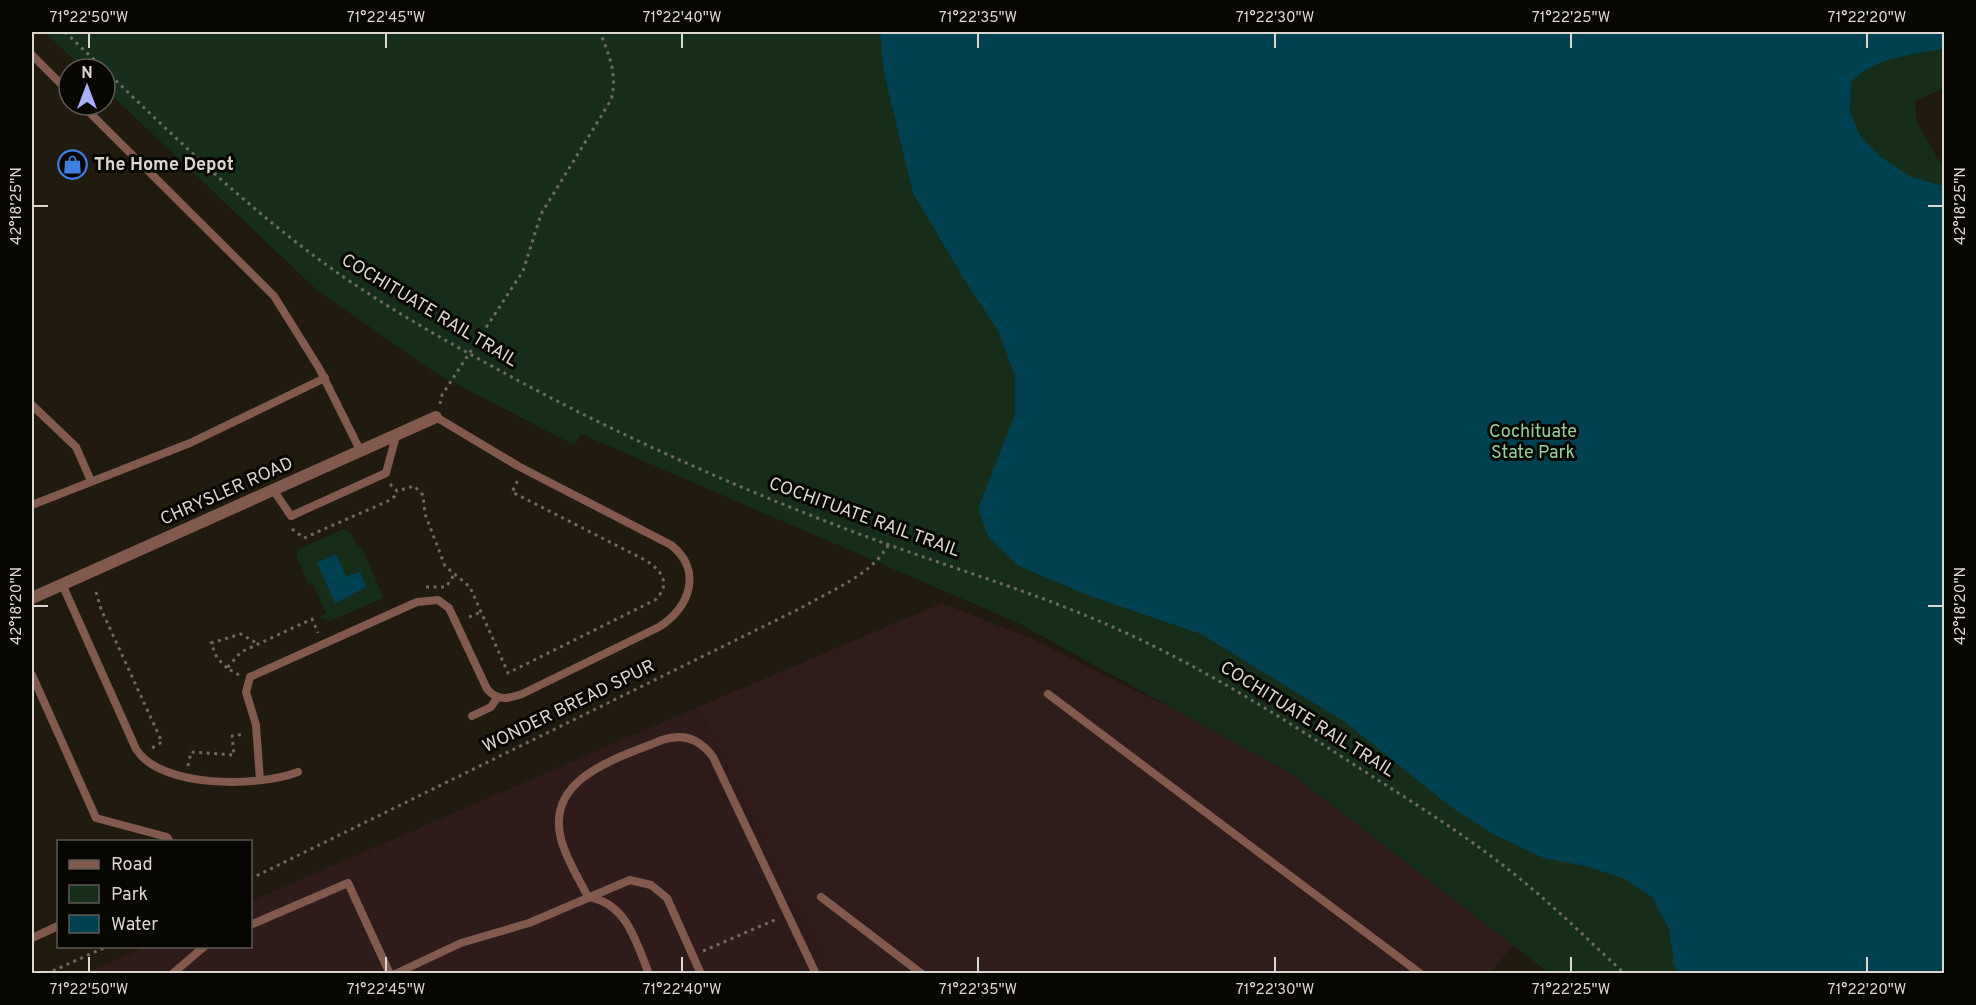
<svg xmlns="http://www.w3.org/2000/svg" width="1976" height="1005" font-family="Overpass,sans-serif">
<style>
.commercial{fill:#2f1c1a}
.industrial{fill:#2f1c1b}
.green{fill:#162d19}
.water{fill:#004151}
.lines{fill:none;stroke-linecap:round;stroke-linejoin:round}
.path{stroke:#6f6a61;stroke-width:3;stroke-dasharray:3 4.5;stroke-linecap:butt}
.service{stroke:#815a4d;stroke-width:8}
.minor{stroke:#815a4d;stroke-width:12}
.ticks{fill:none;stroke:#dbd7d0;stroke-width:2}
.labels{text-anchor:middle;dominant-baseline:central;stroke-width:6;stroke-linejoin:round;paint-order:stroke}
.poi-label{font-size:18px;font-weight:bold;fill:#dbd7d0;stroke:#080603;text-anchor:start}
.street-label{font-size:18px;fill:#dbd7d0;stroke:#080603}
.park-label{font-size:18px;fill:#95cf9b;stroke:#080603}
.neatline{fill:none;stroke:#dbd7d0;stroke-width:2}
.ticks-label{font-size:15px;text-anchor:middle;fill:#dbd7d0}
</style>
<rect width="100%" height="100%" fill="#201a0f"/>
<path class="commercial" d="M 698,707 L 829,973 L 83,974 L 146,947 L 250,946 L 251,901 Z"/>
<path class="industrial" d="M 942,603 L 1030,638 L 1263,753 L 1383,829 L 1521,935 L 1493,970 L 1495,973 L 829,973 L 698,707 Z"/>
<path class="green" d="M 44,32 L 1944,32 L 1944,88 L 1915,101 L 1917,122 L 1939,161 L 1944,164 L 1944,973 L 1549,973 L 1292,774 L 1018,623 L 581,434 L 574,445 L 437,374 L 318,291 L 105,89 L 105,69 L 84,69 Z
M 344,529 L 351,533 L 357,545 L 361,546 L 384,598 L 330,621 L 319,617 L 326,613 L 313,584 L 309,585 L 296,555 L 298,549 Z"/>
<path class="water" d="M 880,32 L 1944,32 L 1944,48 C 1911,56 1875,56 1851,82 L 1850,112 L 1861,138 L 1882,158 L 1911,177 L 1944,186 L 1944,973 L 1679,973 L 1674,965 L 1669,929 L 1652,897 L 1623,878 L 1585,866 L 1544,858 L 1495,835 L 1451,807 L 1345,722 L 1201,634 L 1090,596 L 1019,566 L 989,538 L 978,509 L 1015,414 L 1015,376 L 998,330 L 964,279 L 913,193 L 884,73 Z
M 336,554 L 346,576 L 360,572 L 366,587 L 335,603 L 317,563 Z"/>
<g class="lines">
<path class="path" d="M 65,32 L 104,69
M 105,70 C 172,135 238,199 313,255 C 377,303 449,343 519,381 C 627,439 740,489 854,532 C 941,565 1030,590 1115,628 C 1192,662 1263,706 1333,751 C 1391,789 1450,824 1504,866 C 1547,899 1585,937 1625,974
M 440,404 L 442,395 L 523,271 L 541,214 L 611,100 C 618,75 609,55 600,32
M 390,484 L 397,491 L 414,486 L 423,495 L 425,514 L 445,566 L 470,587 L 508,673 L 655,600 C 671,585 663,572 647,561 L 512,492 L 518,480
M 292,529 L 304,538 L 388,501 L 395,496 L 397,491
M 426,587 L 446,587 L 454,575
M 96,592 L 101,609 L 162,742 L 152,748
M 469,617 L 481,612
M 227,668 L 217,658 L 211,643 L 241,634 L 258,644
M 239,675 L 227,668 L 241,652 L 312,619 L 318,633
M 188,766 L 191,752 L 234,755 L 232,736 L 245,734
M 250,879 L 801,608 C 831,590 871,576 889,544
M 703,951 L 777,919
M 46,974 L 108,946"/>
<path class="service" d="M 32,55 L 69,92
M 82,105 L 274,296 L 319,368 L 361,452
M 32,405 L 76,447 L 91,481
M 274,491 L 291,516 L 386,473 L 396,436
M 32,505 L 190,443 L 325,378
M 62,584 L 136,749 C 161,789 259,787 298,772
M 32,675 L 96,818 L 167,837 L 170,842
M 1048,694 L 1421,974
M 472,716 L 491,707 L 497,698
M 260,780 L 256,725 L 246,692 L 250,677 L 417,602 L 438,600 L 449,608 L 487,689 C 497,701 508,699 522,694 L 659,627 C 690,608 703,570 671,545 L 518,466 L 436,417
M 588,897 C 579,879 566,859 561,839 C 545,777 619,758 662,740 C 683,733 700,739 713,757 L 816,974
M 588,897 C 627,903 636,942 649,974
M 821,897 L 922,974
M 250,925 L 348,883 L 390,974
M 32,938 L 58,926
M 172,974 L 205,946
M 395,974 L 461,943 L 529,923 L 630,880 L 651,885 L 667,898 L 701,974"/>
<path class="minor" d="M 32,598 L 436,417"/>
</g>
<path class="ticks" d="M 89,33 L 89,48M 386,33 L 386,48M 682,33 L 682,48M 978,33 L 978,48M 1275,33 L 1275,48M 1571,33 L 1571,48M 1867,33 L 1867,48M 33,206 L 48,206M 1928,206 L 1943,206M 33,606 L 48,606M 1928,606 L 1943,606M 89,957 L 89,972M 386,957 L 386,972M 682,957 L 682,972M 978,957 L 978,972M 1275,957 L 1275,972M 1571,957 L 1571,972M 1867,957 L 1867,972"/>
<defs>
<symbol id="shop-ring" viewBox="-11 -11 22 22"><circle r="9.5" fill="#080603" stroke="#3f7fe0" stroke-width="1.5"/><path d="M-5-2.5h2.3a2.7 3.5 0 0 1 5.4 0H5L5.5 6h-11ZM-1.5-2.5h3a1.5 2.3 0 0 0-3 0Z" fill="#3f7fe0"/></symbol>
</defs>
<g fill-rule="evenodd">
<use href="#shop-ring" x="56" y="148" width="33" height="33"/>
</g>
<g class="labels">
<g class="poi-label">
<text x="94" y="165">The Home Depot</text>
</g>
<g class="street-label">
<text transform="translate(429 311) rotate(31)">COCHITUATE RAIL TRAIL</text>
<text transform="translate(227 492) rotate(-24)">CHRYSLER ROAD</text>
<text transform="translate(864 518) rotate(20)">COCHITUATE RAIL TRAIL</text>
<text transform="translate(569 707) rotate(-26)">WONDER BREAD SPUR</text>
<text transform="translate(1307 720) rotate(32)">COCHITUATE RAIL TRAIL</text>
</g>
<g class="park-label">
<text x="1533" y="432">Cochituate<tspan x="1533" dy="21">State Park</tspan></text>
</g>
</g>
<rect width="1976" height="1005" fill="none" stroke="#080603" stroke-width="66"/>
<rect x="57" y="840" width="195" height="108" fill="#080603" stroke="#5c5a55" stroke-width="1.5"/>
<rect x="69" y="860" width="30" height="9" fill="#815a4d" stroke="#5c5a55" stroke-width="1.5"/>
<text x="111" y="870" font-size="18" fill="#dbd7d0">Road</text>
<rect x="69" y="885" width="30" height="18" fill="#162d19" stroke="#5c5a55" stroke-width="1.5"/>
<text x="111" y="900" font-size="18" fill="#dbd7d0">Park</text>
<rect x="69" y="915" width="30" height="18" fill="#004151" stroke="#5c5a55" stroke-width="1.5"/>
<text x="111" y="930" font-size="18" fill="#dbd7d0">Water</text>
<g transform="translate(87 87)"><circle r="28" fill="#080603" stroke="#5c5a55" stroke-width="1.5"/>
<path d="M0-4.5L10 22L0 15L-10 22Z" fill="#aab0fb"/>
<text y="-9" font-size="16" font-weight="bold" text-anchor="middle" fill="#dbd7d0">N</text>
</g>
<rect x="33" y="33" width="1910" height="939" class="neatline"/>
<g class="ticks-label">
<text x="89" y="22">71°22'50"W</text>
<text x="386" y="22">71°22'45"W</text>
<text x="682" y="22">71°22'40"W</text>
<text x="978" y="22">71°22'35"W</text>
<text x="1275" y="22">71°22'30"W</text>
<text x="1571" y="22">71°22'25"W</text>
<text x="1867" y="22">71°22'20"W</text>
<text transform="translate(16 206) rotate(-90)" y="5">42°18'25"N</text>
<text transform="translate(1960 206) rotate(-90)" y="5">42°18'25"N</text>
<text transform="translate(16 606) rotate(-90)" y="5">42°18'20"N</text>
<text transform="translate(1960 606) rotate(-90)" y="5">42°18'20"N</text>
<text x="89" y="994">71°22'50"W</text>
<text x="386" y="994">71°22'45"W</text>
<text x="682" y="994">71°22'40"W</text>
<text x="978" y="994">71°22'35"W</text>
<text x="1275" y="994">71°22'30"W</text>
<text x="1571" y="994">71°22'25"W</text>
<text x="1867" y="994">71°22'20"W</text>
</g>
</svg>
